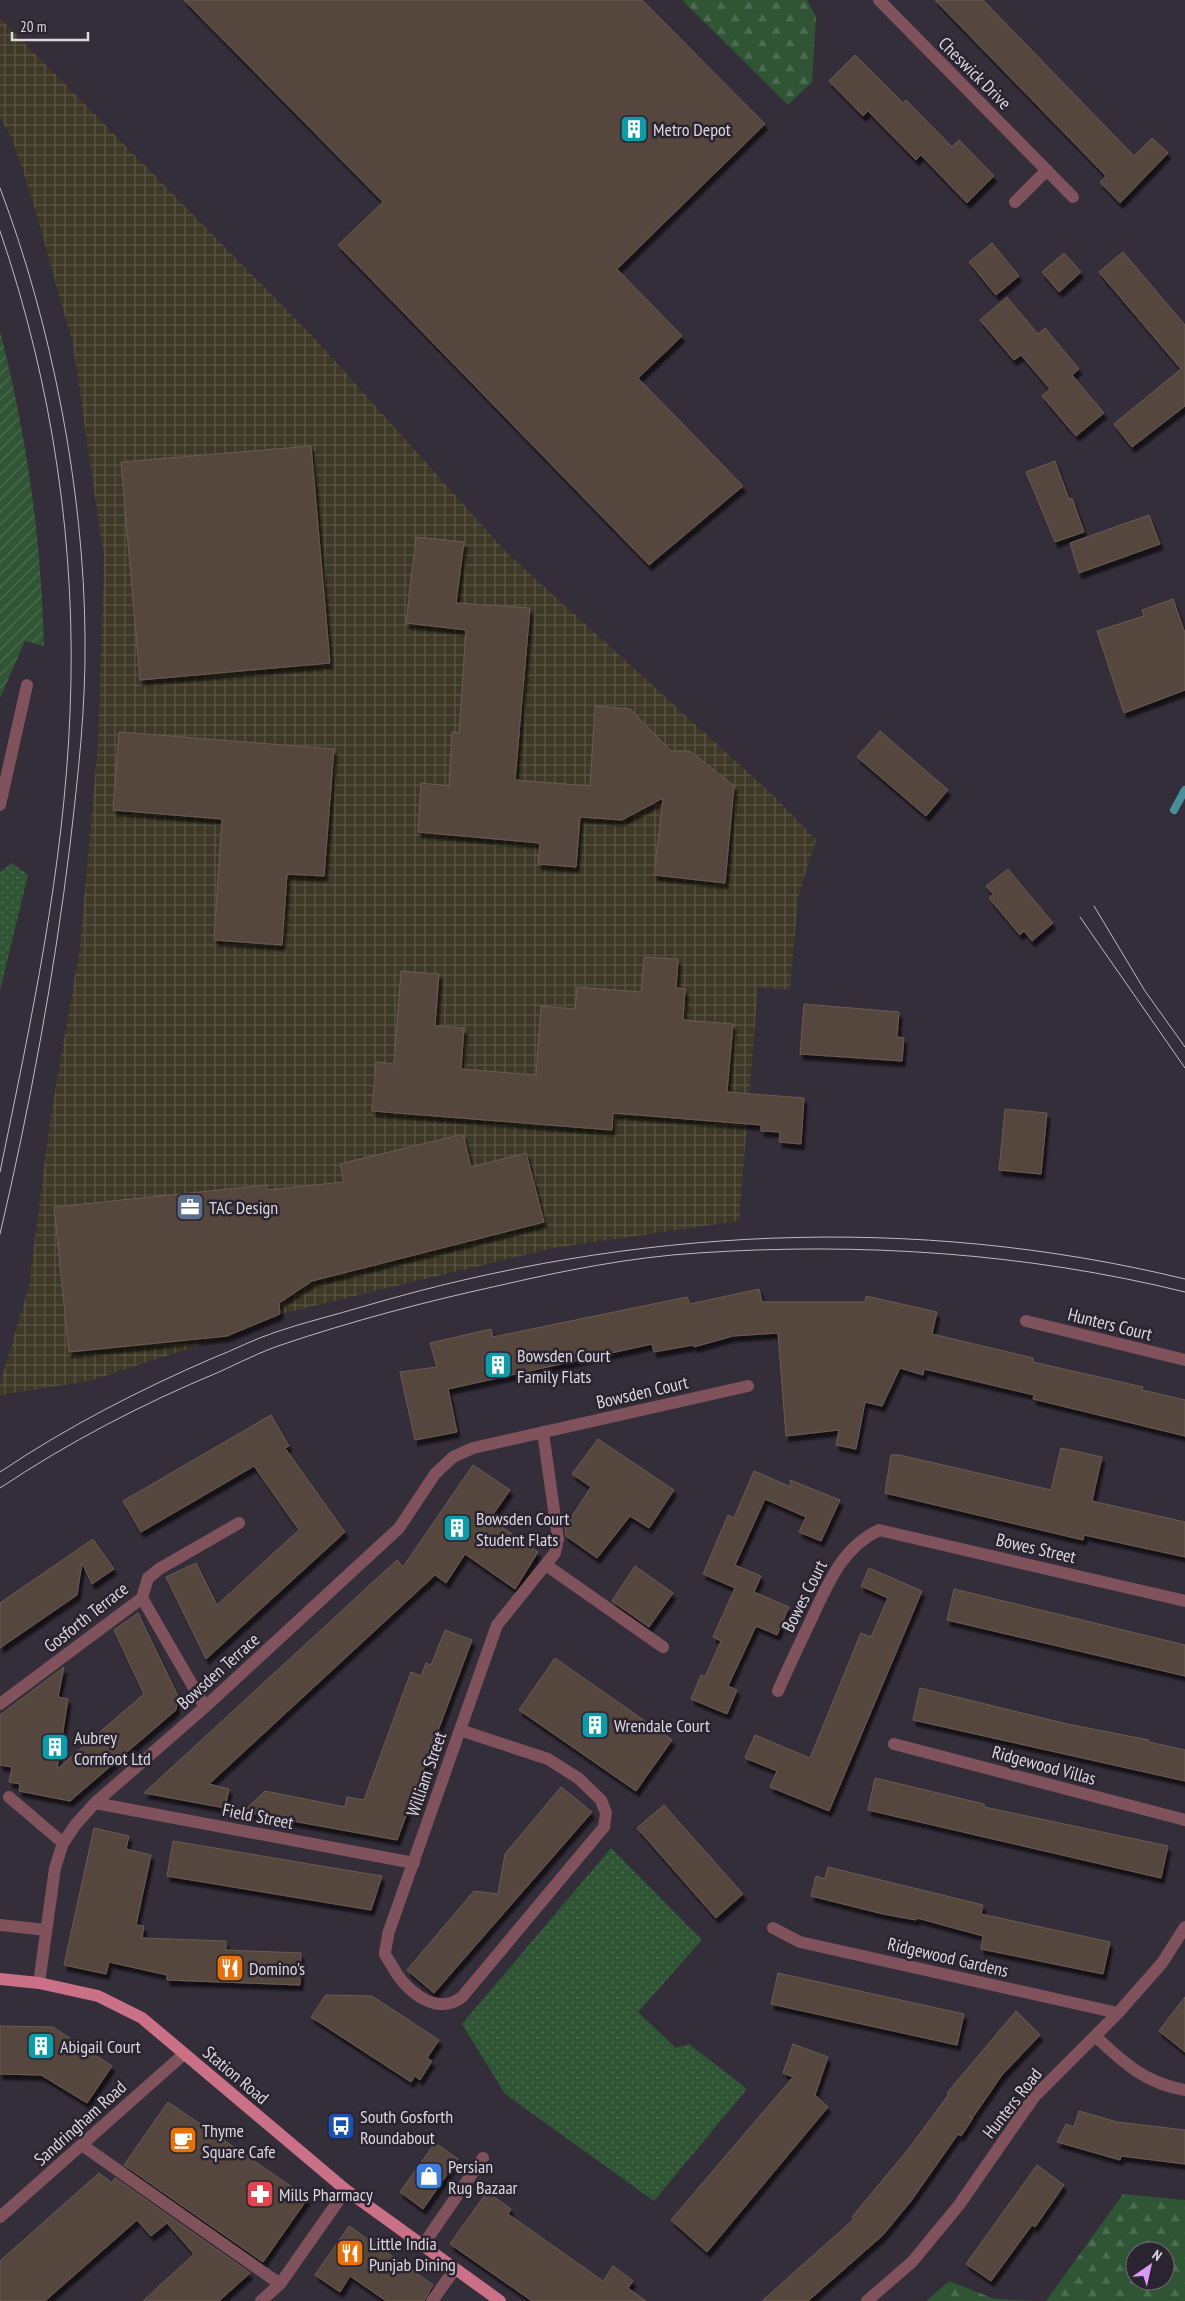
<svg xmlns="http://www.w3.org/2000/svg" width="1185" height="2301" font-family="'PT Sans Narrow',sans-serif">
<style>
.industrial{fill:url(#industrial-grid)}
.grass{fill:url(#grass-dots)}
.forest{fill:url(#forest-firs);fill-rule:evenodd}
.garden{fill:url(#garden-furrows)}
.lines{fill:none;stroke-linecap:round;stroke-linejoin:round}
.stream{stroke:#468f9a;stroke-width:8}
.building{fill:#54463c;stroke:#6b5c52;filter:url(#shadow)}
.street{stroke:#7f525c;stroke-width:12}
.primary{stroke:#ca7187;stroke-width:12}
.tram{stroke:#beb9c2;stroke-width:1}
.labels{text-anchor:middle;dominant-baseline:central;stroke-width:5;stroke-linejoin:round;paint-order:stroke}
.street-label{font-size:18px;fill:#dcd8e0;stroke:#2a2330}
.poi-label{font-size:18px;fill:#dcd8e0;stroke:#2a2330;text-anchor:start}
</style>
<defs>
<pattern id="industrial-grid" width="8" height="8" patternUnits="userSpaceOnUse" patternTransform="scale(1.25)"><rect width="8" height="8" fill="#3e3826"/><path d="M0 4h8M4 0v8" fill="none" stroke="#595445"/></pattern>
<pattern id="grass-dots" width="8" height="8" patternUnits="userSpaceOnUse" patternTransform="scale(1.25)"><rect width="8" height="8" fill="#305535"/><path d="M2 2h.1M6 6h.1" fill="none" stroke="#4d6d52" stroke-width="1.8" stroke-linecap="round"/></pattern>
<pattern id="forest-firs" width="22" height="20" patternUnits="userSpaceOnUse" patternTransform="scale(1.25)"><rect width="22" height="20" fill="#305535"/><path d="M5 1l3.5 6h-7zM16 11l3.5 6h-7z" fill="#4d6d52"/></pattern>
<pattern id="garden-furrows" width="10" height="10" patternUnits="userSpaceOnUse" patternTransform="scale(1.25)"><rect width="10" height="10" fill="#305535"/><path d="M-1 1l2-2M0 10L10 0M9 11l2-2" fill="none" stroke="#4d6d52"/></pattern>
<filter id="shadow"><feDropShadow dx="3" dy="5.5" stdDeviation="1" flood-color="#0009"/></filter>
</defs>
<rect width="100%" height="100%" fill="#342d3a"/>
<path class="industrial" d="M 0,18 L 318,342 L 506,552 L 776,798 L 816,840 L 798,898 L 790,990 L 758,987 L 739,1221 L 554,1248 L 280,1314 L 227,1336 L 90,1381 L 0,1395 L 0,1384 L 29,1286 L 50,1121 L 80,947 L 98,744 L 104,558 L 73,345 L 32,198 L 12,138 L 0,118 Z"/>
<path class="grass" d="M 12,863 L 28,875 L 0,991 L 0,872 Z
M 611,1848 L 702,1940 L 638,2012 L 676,2048 L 689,2044 L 747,2089 L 654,2201 L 505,2094 L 462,2024 Z"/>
<path class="forest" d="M 682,0 L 807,0 L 816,17 L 812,82 L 788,105 Z
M 1123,2194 L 1185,2200 L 1185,2301 L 1046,2301 ZM 1135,2251 L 1165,2251 L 1165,2281 L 1135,2281 Z
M 949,2281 L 995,2299 L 1037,2301 L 926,2301 Z"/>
<path class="garden" d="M 0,331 C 27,438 41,535 44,646 L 25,641 L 0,698 Z"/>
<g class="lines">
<path class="stream" d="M 1174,810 L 1185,790"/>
</g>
<path class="building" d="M 184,0 L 642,0 L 765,124 L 617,269 L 682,336 L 638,378 L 743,486 L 649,565 L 338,245 L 383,202 Z
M 935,0 L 983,0 L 1134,156 L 1152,138 L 1168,153 L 1120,203 L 1100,182 L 1106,176 Z
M 855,55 L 903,103 L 906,100 L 952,147 L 959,140 L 994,176 L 967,203 L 921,155 L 916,160 L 868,111 L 863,116 L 829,81 Z
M 992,243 L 1019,276 L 996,295 L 969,262 Z
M 1123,252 L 1185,325 L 1185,406 L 1132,447 L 1114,424 L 1181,369 L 1099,272 Z
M 1064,253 L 1081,272 L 1059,292 L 1042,272 Z
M 1007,297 L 1038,334 L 1045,328 L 1079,369 L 1072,375 L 1104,413 L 1076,436 L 1042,396 L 1050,389 L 1021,355 L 1014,360 L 980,320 Z
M 311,446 L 330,663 L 140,680 L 121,462 Z
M 1055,461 L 1069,499 L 1072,498 L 1084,532 L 1055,542 L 1026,472 Z
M 1149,515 L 1160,544 L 1079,573 L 1070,543 Z
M 416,537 L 464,542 L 456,603 L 530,608 L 515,780 L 590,786 L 595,706 L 630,709 L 671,751 L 690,751 L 734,786 L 725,883 L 654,875 L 663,798 L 622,820 L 580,817 L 576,867 L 538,864 L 540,843 L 418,832 L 421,783 L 449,786 L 452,732 L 459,733 L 466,630 L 406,623 Z
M 1173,599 L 1185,633 L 1185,690 L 1124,713 L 1097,631 L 1144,616 L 1142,610 Z
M 880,731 L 948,790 L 926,816 L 857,757 Z
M 119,732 L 334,749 L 324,876 L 287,874 L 282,945 L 214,940 L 222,819 L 113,810 Z
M 1008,869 L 1053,923 L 1032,941 L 1024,931 L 1020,935 L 989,898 L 993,894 L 986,886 Z
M 644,957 L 678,959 L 676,988 L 685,989 L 683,1020 L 733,1024 L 727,1092 L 804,1098 L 801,1144 L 779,1142 L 780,1132 L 761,1131 L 761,1125 L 613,1113 L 612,1130 L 372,1111 L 376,1062 L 394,1064 L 401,971 L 439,974 L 435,1026 L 464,1028 L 461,1069 L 536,1075 L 541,1006 L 575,1009 L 577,987 L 641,992 Z
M 804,1004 L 899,1012 L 897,1037 L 904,1038 L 902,1061 L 800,1054 Z
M 1005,1109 L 1047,1113 L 1041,1174 L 999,1170 Z
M 463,1134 L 471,1167 L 526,1153 L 544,1222 L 312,1281 L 279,1303 L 280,1314 L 227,1336 L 69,1352 L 54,1207 L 267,1185 L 267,1190 L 344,1182 L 340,1164 Z
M 759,1289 L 762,1302 L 865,1302 L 866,1296 L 937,1312 L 932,1334 L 1033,1358 L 1033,1362 L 1143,1387 L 1142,1390 L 1185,1400 L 1185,1436 L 1033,1399 L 1034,1395 L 924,1369 L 923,1375 L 900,1368 L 882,1406 L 865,1402 L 856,1449 L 836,1445 L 839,1430 L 786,1436 L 778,1333 L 733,1336 L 694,1347 L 693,1345 L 654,1352 L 652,1344 L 448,1389 L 457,1432 L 415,1440 L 400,1372 L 437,1367 L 430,1343 L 491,1329 L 493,1337 L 687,1297 L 690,1304 Z
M 271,1415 L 289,1446 L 285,1448 L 345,1532 L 206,1659 L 166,1577 L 196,1563 L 217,1605 L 299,1530 L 254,1466 L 141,1532 L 123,1501 Z
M 598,1439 L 674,1490 L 649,1528 L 630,1516 L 597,1558 L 566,1536 L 565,1527 L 591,1487 L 572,1474 Z
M 1061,1448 L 1102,1457 L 1092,1501 L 1185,1522 L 1185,1557 L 1084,1535 L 1083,1540 L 885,1493 L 891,1455 L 900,1455 L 1051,1490 Z
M 473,1465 L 510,1490 L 490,1519 L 538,1552 L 515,1589 L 465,1554 L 446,1583 L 435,1575 L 209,1784 L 229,1789 L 225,1808 L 144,1793 L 397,1560 L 403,1567 Z
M 754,1471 L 791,1487 L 790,1480 L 840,1500 L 821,1541 L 799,1532 L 806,1517 L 765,1499 L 735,1565 L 761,1576 L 754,1592 L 789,1607 L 777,1635 L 756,1626 L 728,1686 L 737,1690 L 727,1714 L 691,1699 L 701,1675 L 705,1677 L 721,1641 L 713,1637 L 735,1588 L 703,1574 L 728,1515 L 734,1518 Z
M 93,1539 L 114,1569 L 92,1584 L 82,1563 L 77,1595 L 0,1648 L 0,1603 Z
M 635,1566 L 673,1593 L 649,1627 L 612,1601 Z
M 869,1568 L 922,1591 L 829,1811 L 770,1787 L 777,1771 L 745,1758 L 755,1735 L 810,1758 L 861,1633 L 871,1637 L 888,1598 L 861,1586 Z
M 954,1589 L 1185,1645 L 1185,1676 L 947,1620 Z
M 138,1613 L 178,1696 L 176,1710 L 70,1801 L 19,1791 L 20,1784 L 9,1782 L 12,1767 L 0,1765 L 0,1715 L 64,1667 L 58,1697 L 68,1699 L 57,1769 L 144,1694 L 114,1630 Z
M 445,1630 L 472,1640 L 397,1840 L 243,1812 L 265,1791 L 345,1807 L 347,1797 L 364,1800 L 411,1672 L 421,1676 L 426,1663 L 431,1665 Z
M 555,1658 L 672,1740 L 636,1791 L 519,1710 Z
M 920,1688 L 1067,1724 L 1149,1740 L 1149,1742 L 1185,1750 L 1185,1781 L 913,1720 Z
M 875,1778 L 984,1804 L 984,1807 L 1168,1846 L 1161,1878 L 868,1810 Z
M 561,1787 L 592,1812 L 434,1993 L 407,1970 L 474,1891 L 498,1894 L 505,1854 Z
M 664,1805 L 743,1894 L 716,1918 L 637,1828 Z
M 94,1828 L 129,1836 L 126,1849 L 151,1855 L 136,1925 L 144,1926 L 142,1938 L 226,1941 L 226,1950 L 301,1953 L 300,1985 L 167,1980 L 167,1975 L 109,1962 L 106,1974 L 64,1965 Z
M 173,1841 L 327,1867 L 382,1876 L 371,1910 L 167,1876 Z
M 828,1867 L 983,1905 L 981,1914 L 1110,1942 L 1103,1974 L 981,1949 L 983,1936 L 917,1918 L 916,1920 L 883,1914 L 811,1896 L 816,1876 L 825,1879 Z
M 778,1973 L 964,2014 L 957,2045 L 771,2004 Z
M 326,1995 L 372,1996 L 439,2040 L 427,2058 L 432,2061 L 420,2080 L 415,2076 L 411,2082 L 311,2017 Z
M 1185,1997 L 1185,2052 L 1159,2031 Z
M 1016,2011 L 1040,2035 L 1002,2075 L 973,2117 L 969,2116 L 973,2118 L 961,2136 L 958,2134 L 911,2201 L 883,2235 L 808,2301 L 762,2301 L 854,2219 L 852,2217 L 910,2147 L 949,2094 L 947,2093 Z
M 0,2026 L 53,2027 L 112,2066 L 87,2103 L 41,2075 L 0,2074 Z
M 793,2044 L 828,2057 L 815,2095 L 828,2107 L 707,2252 L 671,2220 L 793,2077 L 783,2073 Z
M 168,2102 L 308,2198 L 263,2262 L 124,2165 Z
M 1079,2111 L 1117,2122 L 1185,2130 L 1185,2164 L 1121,2156 L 1120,2160 L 1057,2142 L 1066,2124 L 1074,2127 Z
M 435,2143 L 458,2159 L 423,2209 L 400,2192 Z
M 1037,2165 L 1064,2185 L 1035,2227 L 1032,2225 L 991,2281 L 966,2264 Z
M 99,2173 L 112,2183 L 115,2178 L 250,2273 L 219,2301 L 143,2301 L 194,2254 L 167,2223 L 151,2236 L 137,2220 L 45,2301 L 0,2301 L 0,2261 Z
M 487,2192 L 511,2209 L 508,2214 L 603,2281 L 613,2266 L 633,2281 L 628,2288 L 646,2301 L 532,2301 L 450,2244 Z
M 349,2226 L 433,2285 L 424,2301 L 386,2301 L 350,2276 L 340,2292 L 315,2275 Z"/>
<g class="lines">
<path class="street" d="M 879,0 L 1073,197
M 1015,202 L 1047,170
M 0,805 L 27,685
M 1026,1321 L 1185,1360
M 546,1565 L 663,1647
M 142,1598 L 205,1707
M 778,1691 C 788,1668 799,1645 810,1622 C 827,1586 841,1548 879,1530 L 1185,1601
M 0,1704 L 142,1598 L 148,1578 L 159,1569 L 239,1523
M 460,1730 L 548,1759 L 578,1778 L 601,1800 L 606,1813 L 604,1827 L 462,1997 C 435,2018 403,1988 391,1964 C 389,1961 386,1957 385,1954 C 385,1948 388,1940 388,1934 L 497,1625 L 555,1553 L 558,1539 L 543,1432
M 894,1744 L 1185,1820
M 9,1797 L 63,1843
M 95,1803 L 414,1863
M 0,1925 L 46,1930
M 773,1928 L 800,1942 L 1118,2013
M 39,1983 L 55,1868 L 63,1843 L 76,1824 L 95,1803 L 205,1707 L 399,1528 L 435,1474 L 453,1457 L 473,1448 L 748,1386
M 1095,2036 C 1123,2062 1144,2083 1185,2090
M 82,2145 L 280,2284
M 0,2217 L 184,2054
M 423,2245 L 483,2158
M 261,2301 L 280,2284 L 346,2190
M 432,2301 L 455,2269
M 867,2301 L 912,2262 L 959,2205 L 1034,2097 L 1118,2013 L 1162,1963 L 1185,1927"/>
<path class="primary" d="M 0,1979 L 39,1983 L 98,1996 L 142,2018 L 346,2190 L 500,2301"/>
<path class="tram" d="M 0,188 C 52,325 84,491 85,637 C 86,707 78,776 70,845 C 54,976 30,1106 0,1234
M 0,231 C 53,386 77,549 70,713 C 64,868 31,1021 0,1172
M 1094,906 L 1145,991 L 1185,1047
M 1080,917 L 1185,1068
M 0,1472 C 67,1427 139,1390 213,1358 C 234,1350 254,1339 276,1332 C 305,1322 335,1315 365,1306 C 633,1227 913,1213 1185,1279
M 0,1488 C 69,1442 142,1404 219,1372 C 239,1363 260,1352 281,1345 C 352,1321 424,1302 497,1286 C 562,1271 631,1257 698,1253 C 861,1242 1027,1253 1185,1292"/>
</g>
<defs>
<symbol id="building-square" viewBox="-11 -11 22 22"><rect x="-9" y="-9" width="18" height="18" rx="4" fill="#0f9aa8" stroke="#2a2330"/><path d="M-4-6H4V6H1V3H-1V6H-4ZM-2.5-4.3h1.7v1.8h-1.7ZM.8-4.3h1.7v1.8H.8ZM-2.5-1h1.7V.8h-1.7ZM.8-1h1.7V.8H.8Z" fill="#fff"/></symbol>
<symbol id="office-square" viewBox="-11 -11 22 22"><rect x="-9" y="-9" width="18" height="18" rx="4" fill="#5c6f8a" stroke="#2a2330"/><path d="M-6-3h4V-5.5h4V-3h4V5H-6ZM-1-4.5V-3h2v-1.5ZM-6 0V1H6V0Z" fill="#fff"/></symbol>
<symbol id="restaurant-square" viewBox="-11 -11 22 22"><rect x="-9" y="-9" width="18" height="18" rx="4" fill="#e8710a" stroke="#2a2330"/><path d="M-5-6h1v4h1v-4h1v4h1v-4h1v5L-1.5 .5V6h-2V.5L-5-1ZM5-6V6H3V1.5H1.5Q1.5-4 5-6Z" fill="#fff"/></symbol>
<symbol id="bus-square" viewBox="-11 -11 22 22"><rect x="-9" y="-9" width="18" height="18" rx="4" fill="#1a4fb4" stroke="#2a2330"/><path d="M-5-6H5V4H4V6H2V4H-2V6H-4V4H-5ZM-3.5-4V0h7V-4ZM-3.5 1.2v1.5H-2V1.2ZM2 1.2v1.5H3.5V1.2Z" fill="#fff"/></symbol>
<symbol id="cafe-square" viewBox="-11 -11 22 22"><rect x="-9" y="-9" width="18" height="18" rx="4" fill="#e8710a" stroke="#2a2330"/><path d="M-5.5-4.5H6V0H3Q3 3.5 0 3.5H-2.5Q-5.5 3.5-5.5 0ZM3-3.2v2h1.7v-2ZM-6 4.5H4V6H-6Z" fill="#fff"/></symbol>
<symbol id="shop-square" viewBox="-11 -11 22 22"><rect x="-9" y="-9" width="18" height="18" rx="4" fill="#3f7fe0" stroke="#2a2330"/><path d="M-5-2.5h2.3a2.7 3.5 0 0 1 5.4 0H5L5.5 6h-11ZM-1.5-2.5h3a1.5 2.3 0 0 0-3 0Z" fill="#fff"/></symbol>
<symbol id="pharmacy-square" viewBox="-11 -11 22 22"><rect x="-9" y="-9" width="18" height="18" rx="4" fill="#e0444e" stroke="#2a2330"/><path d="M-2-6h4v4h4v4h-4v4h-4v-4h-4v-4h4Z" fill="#fff"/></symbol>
</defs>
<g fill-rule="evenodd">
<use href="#building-square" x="618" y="113" width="32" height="32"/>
<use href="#office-square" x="174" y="1191" width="32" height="32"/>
<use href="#building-square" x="482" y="1349" width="32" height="32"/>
<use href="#building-square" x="441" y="1512" width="32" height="32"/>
<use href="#building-square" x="579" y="1709" width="32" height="32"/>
<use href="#building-square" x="39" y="1731" width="32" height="32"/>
<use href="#restaurant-square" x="214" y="1952" width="32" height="32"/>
<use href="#building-square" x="25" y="2030" width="32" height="32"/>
<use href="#bus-square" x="325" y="2110" width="32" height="32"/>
<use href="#cafe-square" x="167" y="2124" width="32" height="32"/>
<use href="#shop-square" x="413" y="2160" width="32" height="32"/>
<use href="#pharmacy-square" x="244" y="2178" width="32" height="32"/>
<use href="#restaurant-square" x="334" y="2237" width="32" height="32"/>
</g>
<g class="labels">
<g class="street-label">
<text transform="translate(975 73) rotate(45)">Cheswick Drive</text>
<text transform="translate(1110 1324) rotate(14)">Hunters Court</text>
<text transform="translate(642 1392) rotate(-13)">Bowsden Court</text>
<text transform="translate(1036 1548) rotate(13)">Bowes Street</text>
<text transform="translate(804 1596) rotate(-63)">Bowes Court</text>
<text transform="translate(86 1617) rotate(-38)">Gosforth Terrace</text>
<text transform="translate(218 1671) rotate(-42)">Bowsden Terrace</text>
<text transform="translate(1044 1765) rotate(15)">Ridgewood Villas</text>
<text transform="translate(426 1774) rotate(-71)">William Street</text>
<text transform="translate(258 1816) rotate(11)">Field Street</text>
<text transform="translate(948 1957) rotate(13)">Ridgewood Gardens</text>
<text transform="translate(236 2075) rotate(40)">Station Road</text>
<text transform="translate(1012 2103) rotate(-52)">Hunters Road</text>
<text transform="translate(80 2123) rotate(-42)">Sandringham Road</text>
</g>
<g class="poi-label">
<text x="653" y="129">Metro Depot</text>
<text x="209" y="1207">TAC Design</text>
<text x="517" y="1355">Bowsden Court<tspan x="517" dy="21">Family Flats</tspan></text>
<text x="476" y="1518">Bowsden Court<tspan x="476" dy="21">Student Flats</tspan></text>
<text x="614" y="1725">Wrendale Court</text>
<text x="74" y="1737">Aubrey<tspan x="74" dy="21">Cornfoot Ltd</tspan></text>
<text x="249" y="1968">Domino's</text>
<text x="60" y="2046">Abigail Court</text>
<text x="360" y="2116">South Gosforth<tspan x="360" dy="21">Roundabout</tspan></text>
<text x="202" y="2130">Thyme<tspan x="202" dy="21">Square Cafe</tspan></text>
<text x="448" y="2166">Persian<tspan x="448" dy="21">Rug Bazaar</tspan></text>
<text x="279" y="2194">Mills Pharmacy</text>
<text x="369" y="2243">Little India<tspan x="369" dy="21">Punjab Dining</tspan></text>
</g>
</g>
<g transform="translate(1150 2266) rotate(34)"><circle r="24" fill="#2a2330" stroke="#716b76"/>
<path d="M0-4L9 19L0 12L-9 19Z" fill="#da9af6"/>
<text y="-8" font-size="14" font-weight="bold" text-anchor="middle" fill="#dcd8e0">N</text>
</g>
<path d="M12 32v8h76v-8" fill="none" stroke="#dcd8e0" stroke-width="2.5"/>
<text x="20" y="32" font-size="15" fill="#dcd8e0" stroke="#2a2330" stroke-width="4" paint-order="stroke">20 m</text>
</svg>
